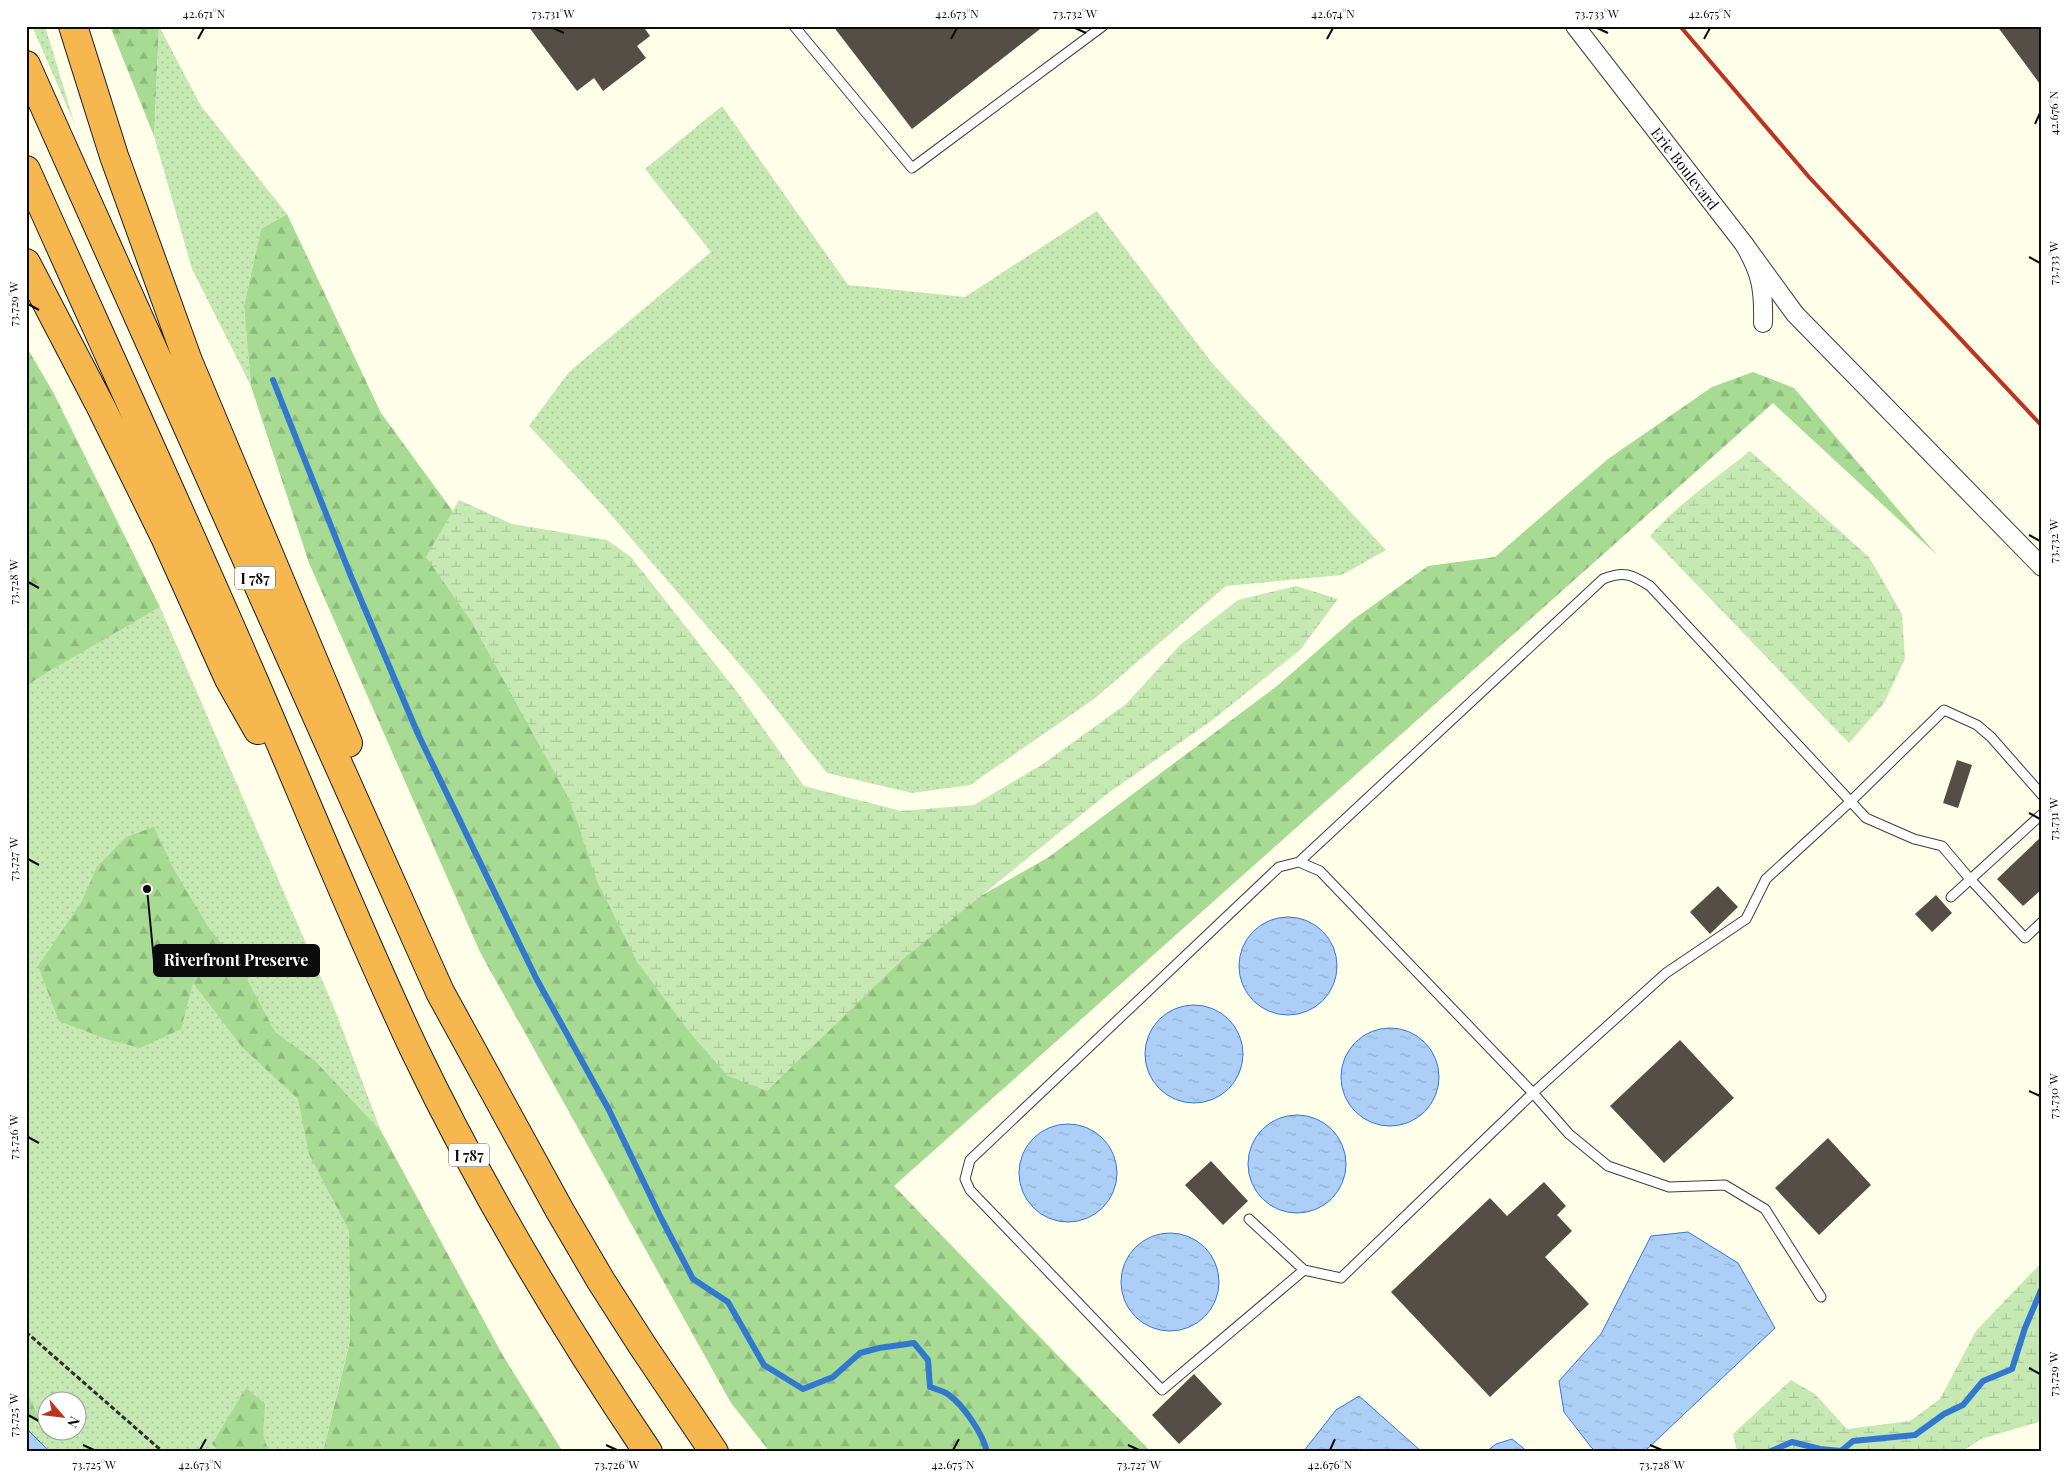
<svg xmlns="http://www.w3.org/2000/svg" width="2068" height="1478" font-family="'Playfair Display',serif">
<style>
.grass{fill:url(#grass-dots);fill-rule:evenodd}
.forest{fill:url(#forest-firs)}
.wetland{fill:url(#wetland-marsh)}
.water{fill:url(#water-ripples);stroke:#3378cf}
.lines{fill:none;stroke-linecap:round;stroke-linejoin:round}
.stream{stroke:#3378cf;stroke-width:6}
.building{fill:#544e47}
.lane-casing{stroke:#3e3e3e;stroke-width:11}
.street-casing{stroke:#3e3e3e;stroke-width:20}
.highway-casing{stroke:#1c1c1c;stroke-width:30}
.path{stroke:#2d2d2d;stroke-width:3;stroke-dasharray:5 2.5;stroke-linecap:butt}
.lane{stroke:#fff;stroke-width:9}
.street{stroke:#fff;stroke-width:18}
.highway{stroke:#f7b74f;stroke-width:28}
.rail{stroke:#bc3321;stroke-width:4}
.ticks{fill:none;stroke:#0b0b0b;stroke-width:2}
.labels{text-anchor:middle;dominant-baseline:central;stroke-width:5;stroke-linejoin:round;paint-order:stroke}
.shield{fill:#fff;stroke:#545454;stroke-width:1}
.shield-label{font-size:14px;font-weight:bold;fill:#0b0b0b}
.street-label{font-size:15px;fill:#0b0b0b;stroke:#fff}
.leader{fill:none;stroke:#0b0b0b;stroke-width:2}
.callout-dot{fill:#0b0b0b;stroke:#fff;stroke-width:2}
.callout{fill:#0b0b0b;stroke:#0b0b0b;stroke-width:2}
.callout-label{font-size:16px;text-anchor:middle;font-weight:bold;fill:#fff}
.neatline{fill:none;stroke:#0b0b0b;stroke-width:2}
.ticks-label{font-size:12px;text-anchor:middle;fill:#0b0b0b}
</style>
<defs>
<pattern id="grass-dots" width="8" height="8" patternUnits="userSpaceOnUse" patternTransform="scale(1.25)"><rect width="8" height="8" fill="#c6e9b3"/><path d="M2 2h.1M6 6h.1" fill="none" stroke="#a9c699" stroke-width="1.8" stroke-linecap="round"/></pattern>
<pattern id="forest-firs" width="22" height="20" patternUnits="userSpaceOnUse" patternTransform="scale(1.25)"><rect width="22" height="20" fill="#a7da92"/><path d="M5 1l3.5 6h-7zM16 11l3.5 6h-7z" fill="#8eba7d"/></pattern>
<pattern id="wetland-marsh" width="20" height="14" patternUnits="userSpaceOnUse" patternTransform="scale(1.25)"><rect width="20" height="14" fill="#c6e9b3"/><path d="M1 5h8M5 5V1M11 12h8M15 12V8" fill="none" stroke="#a9c699"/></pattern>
<pattern id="water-ripples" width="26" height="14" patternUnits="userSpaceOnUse" patternTransform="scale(1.25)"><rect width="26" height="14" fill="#adcff7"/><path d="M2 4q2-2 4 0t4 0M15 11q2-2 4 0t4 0" fill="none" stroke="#94b0d2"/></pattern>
</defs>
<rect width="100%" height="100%" fill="#fffee9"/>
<path class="grass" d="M 32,26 L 45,26 L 75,125 Z
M 159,26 L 201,106 L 287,214 L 261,229 L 244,306 L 251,386 L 192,269 L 154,136 Z
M 722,106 L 848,285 L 965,297 L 1097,211 L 1212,363 L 1386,550 L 1342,575 L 1226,586 L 1094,699 L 970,785 L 912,793 L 827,773 L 753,680 L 599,501 L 529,426 L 569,372 L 711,252 L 645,169 Z
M 26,370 L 148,614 L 160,607 L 335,1010 L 381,1131 L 342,1090 L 332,1198 L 349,1231 L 350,1340 L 323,1452 L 50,1452 L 26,1428 ZM 48,1400 L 78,1400 L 78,1430 L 48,1430 Z"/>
<path class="forest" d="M 110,26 L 159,26 L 154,136 Z
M 287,214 L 381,413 L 473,539 L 863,963 L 1049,857 L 1277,686 L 1354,619 L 1428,566 L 1495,557 L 1608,459 L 1712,387 L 1753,372 L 1794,388 L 1937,555 L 1773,403 L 894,1186 L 1151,1452 L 770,1452 L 731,1403 L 480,952 L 309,563 L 251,386 L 244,306 L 261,229 Z
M 26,346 L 53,392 L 160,607 L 49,671 L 26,686 Z
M 154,827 L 173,868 L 210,930 L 238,962 L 275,1032 L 316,1062 L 381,1131 L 502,1354 L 563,1452 L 323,1452 L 350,1341 L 349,1231 L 309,1154 L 298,1099 L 243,1048 L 193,983 L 181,1029 L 140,1048 L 106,1039 L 59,1021 L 38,966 L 81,903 L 97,867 L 126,837 Z
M 246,1388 L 265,1404 L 263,1435 L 269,1452 L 220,1452 L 212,1444 Z
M 26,1391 L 43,1426 L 26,1414 Z"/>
<path class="wetland" d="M 1750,451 L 1869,557 L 1902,614 L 1905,659 L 1884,703 L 1849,743 L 1650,536 C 1678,504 1716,478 1750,451 Z
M 459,500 L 512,524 L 607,540 L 631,557 L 738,693 L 804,786 L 901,811 L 974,805 L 1043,764 L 1126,704 L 1180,645 L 1238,600 L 1296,586 L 1338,599 L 1300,650 L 1211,721 L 1107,794 L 903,959 L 767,1091 L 728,1076 L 690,1033 L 637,962 L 597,881 L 570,801 L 471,621 L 426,557 Z
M 2042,1262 L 2042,1421 L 1981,1439 L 1961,1452 L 1737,1452 L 1733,1434 L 1791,1380 L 1815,1394 L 1847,1429 L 1910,1421 L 1940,1399 L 1976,1331 Z"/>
<path class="water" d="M1239 966a49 49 0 1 1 98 0a49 49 0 1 1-98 0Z
M1145 1054a49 49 0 1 1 98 0a49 49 0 1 1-98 0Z
M1341 1077a49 49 0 1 1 98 0a49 49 0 1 1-98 0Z
M1248 1164a49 49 0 1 1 98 0a49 49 0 1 1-98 0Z
M1019 1173a49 49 0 1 1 98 0a49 49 0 1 1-98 0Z
M 1688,1232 L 1738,1263 L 1775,1328 L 1644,1452 L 1596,1452 L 1591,1447 L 1564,1412 L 1559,1381 L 1601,1334 L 1651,1236 Z
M1121 1282a49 49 0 1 1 98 0a49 49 0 1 1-98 0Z
M 1359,1396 L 1422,1452 L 1303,1452 L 1336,1410 Z
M 26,1428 L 50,1452 L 26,1452 Z
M 1512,1439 L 1528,1452 L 1486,1452 L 1496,1444 Z"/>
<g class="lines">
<path class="stream" d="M 273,380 L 350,574 L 418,734 L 536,978 L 609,1110 L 661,1218 L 693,1279 L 728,1302 L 764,1365 L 803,1389 L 833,1377 L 860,1353 L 879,1348 L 914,1343 L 928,1360 L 930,1387 C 936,1389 944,1391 949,1395 C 964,1406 983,1434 987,1452
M 1769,1452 L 1792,1442 L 1820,1449 L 1841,1451 L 1853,1441 L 1915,1435 L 1944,1414 L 1963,1405 L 1983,1381 L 2012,1369 L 2025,1328 L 2042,1288"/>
</g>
<path class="building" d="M 528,26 L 643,26 L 650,36 L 637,46 L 646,58 L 603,91 L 594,78 L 577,91 Z
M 833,26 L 1044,26 L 912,129 Z
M 1997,26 L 2042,26 L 2042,87 L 2020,57 Z
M 1957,760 L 1972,765 L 1958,808 L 1943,803 Z
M 2042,836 L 2042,889 L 2023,906 L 1997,879 Z
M 1718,886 L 1738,907 L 1710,934 L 1690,912 Z
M 1936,895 L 1952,913 L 1932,932 L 1915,914 Z
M 1680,1040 L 1734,1098 L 1664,1163 L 1610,1106 Z
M 1828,1138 L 1871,1185 L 1819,1235 L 1775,1188 Z
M 1211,1161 L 1248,1201 L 1223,1225 L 1185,1185 Z
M 1544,1182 L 1566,1206 L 1557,1215 L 1572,1231 L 1545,1257 L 1589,1304 L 1490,1397 L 1391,1292 L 1490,1198 L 1507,1216 Z
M 1194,1374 L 1222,1404 L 1179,1444 L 1152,1415 Z"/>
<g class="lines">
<defs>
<path id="lane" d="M 794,26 L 912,168 L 1103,26
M 1299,862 L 1603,579 C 1624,571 1631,574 1650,586 L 1866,818 L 1914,839 L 1942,846 L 1970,879 L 2025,938 L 2042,922
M 1951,897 L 2042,814
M 1249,1219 L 1304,1270
M 1821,1297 L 1765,1209 L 1725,1185 L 1669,1187 L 1608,1166 L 1569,1134 L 1533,1093 L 1320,871 L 1299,862 L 1279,867 L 970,1160 L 965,1179 L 970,1190 L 1162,1390 L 1304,1270 L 1341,1278 L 1533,1093 L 1666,973 L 1746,919 L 1766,879 L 1851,801 L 1944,710 L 1977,725 L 1991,737 L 2042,795"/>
<g id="street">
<path id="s1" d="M 1575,26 L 1744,244 C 1761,273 1764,289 1763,323"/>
<path d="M 1744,244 L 1795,314 L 2042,567"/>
</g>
<path id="highway" d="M 73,26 L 114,156 L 188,361 L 348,743
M 26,65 L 440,992 L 560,1211 L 601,1281 L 642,1345 L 714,1452
M 26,170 C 102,340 180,510 254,681 C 307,804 357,928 414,1049 C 481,1189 561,1323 648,1452
M 26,263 L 101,407 L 165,537 L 229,679 L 258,730"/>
</defs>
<use href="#lane" class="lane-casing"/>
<use href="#street" class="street-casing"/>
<use href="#highway" class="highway-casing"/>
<path class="path" d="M 26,1332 L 163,1452"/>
<use href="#lane" class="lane"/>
<use href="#street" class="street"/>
<use href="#highway" class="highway"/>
<path class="rail" d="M 1680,26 L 1809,177 L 2042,426"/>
</g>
<path class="ticks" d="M 553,28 L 564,33M 1075,28 L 1086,33M 1597,28 L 1608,33M 198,39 L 204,28M 951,39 L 957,28M 1327,39 L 1333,28M 1704,39 L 1710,28M 2035,124 L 2040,113M 2029,257 L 2040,263M 28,304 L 39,310M 2029,535 L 2040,541M 28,582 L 39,588M 2029,813 L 2040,819M 28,859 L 39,865M 2029,1091 L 2040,1096M 28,1137 L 39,1143M 2029,1368 L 2040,1374M 28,1415 L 39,1421M 83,1445 L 94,1450M 606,1445 L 617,1450M 1128,1445 L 1139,1450M 1650,1445 L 1662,1450M 200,1450 L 206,1439M 953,1450 L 959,1439M 1330,1450 L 1335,1439"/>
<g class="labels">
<g class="shield">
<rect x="235" y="566.5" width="40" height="23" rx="4"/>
<rect x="449" y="1143.5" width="40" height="23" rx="4"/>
</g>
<g class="shield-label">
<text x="255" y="578">I 787</text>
<text x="469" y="1155">I 787</text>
</g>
<g class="street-label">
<text stroke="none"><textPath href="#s1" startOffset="180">Erie Boulevard</textPath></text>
</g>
</g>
<path class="leader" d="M147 889L154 961"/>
<circle class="callout-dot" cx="147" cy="889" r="5"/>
<rect class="callout" x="154" y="945" width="165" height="31" rx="5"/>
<g class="callout-label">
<text x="236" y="966">Riverfront Preserve</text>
</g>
<rect width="2068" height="1478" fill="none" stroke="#ffffff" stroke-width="55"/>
<g transform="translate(62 1416) rotate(118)"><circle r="24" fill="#ffffff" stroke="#9d9d9d"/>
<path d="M0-4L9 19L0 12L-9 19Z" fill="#bc3321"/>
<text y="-8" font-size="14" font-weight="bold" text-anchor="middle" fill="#0b0b0b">N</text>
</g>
<rect x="28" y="28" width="2012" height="1422" class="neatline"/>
<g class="ticks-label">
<text x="204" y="18">42.671°N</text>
<text x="553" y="18">73.731°W</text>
<text x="957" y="18">42.673°N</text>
<text x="1075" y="18">73.732°W</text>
<text x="1333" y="18">42.674°N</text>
<text x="1597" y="18">73.733°W</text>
<text x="1710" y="18">42.675°N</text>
<text transform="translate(2054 113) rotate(-90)" y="4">42.676°N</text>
<text transform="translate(2054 263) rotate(-90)" y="4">73.733°W</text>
<text transform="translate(14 304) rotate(-90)" y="4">73.729°W</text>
<text transform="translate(2054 541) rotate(-90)" y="4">73.732°W</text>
<text transform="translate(14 582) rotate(-90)" y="4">73.728°W</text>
<text transform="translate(2054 819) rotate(-90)" y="4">73.731°W</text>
<text transform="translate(14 859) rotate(-90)" y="4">73.727°W</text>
<text transform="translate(2054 1096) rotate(-90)" y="4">73.730°W</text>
<text transform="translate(14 1137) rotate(-90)" y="4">73.726°W</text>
<text transform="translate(2054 1374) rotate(-90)" y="4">73.729°W</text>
<text transform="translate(14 1415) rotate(-90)" y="4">73.725°W</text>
<text x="94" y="1469">73.725°W</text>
<text x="200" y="1469">42.673°N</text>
<text x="617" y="1469">73.726°W</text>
<text x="953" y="1469">42.675°N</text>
<text x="1139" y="1469">73.727°W</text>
<text x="1330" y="1469">42.676°N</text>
<text x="1662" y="1469">73.728°W</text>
</g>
</svg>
